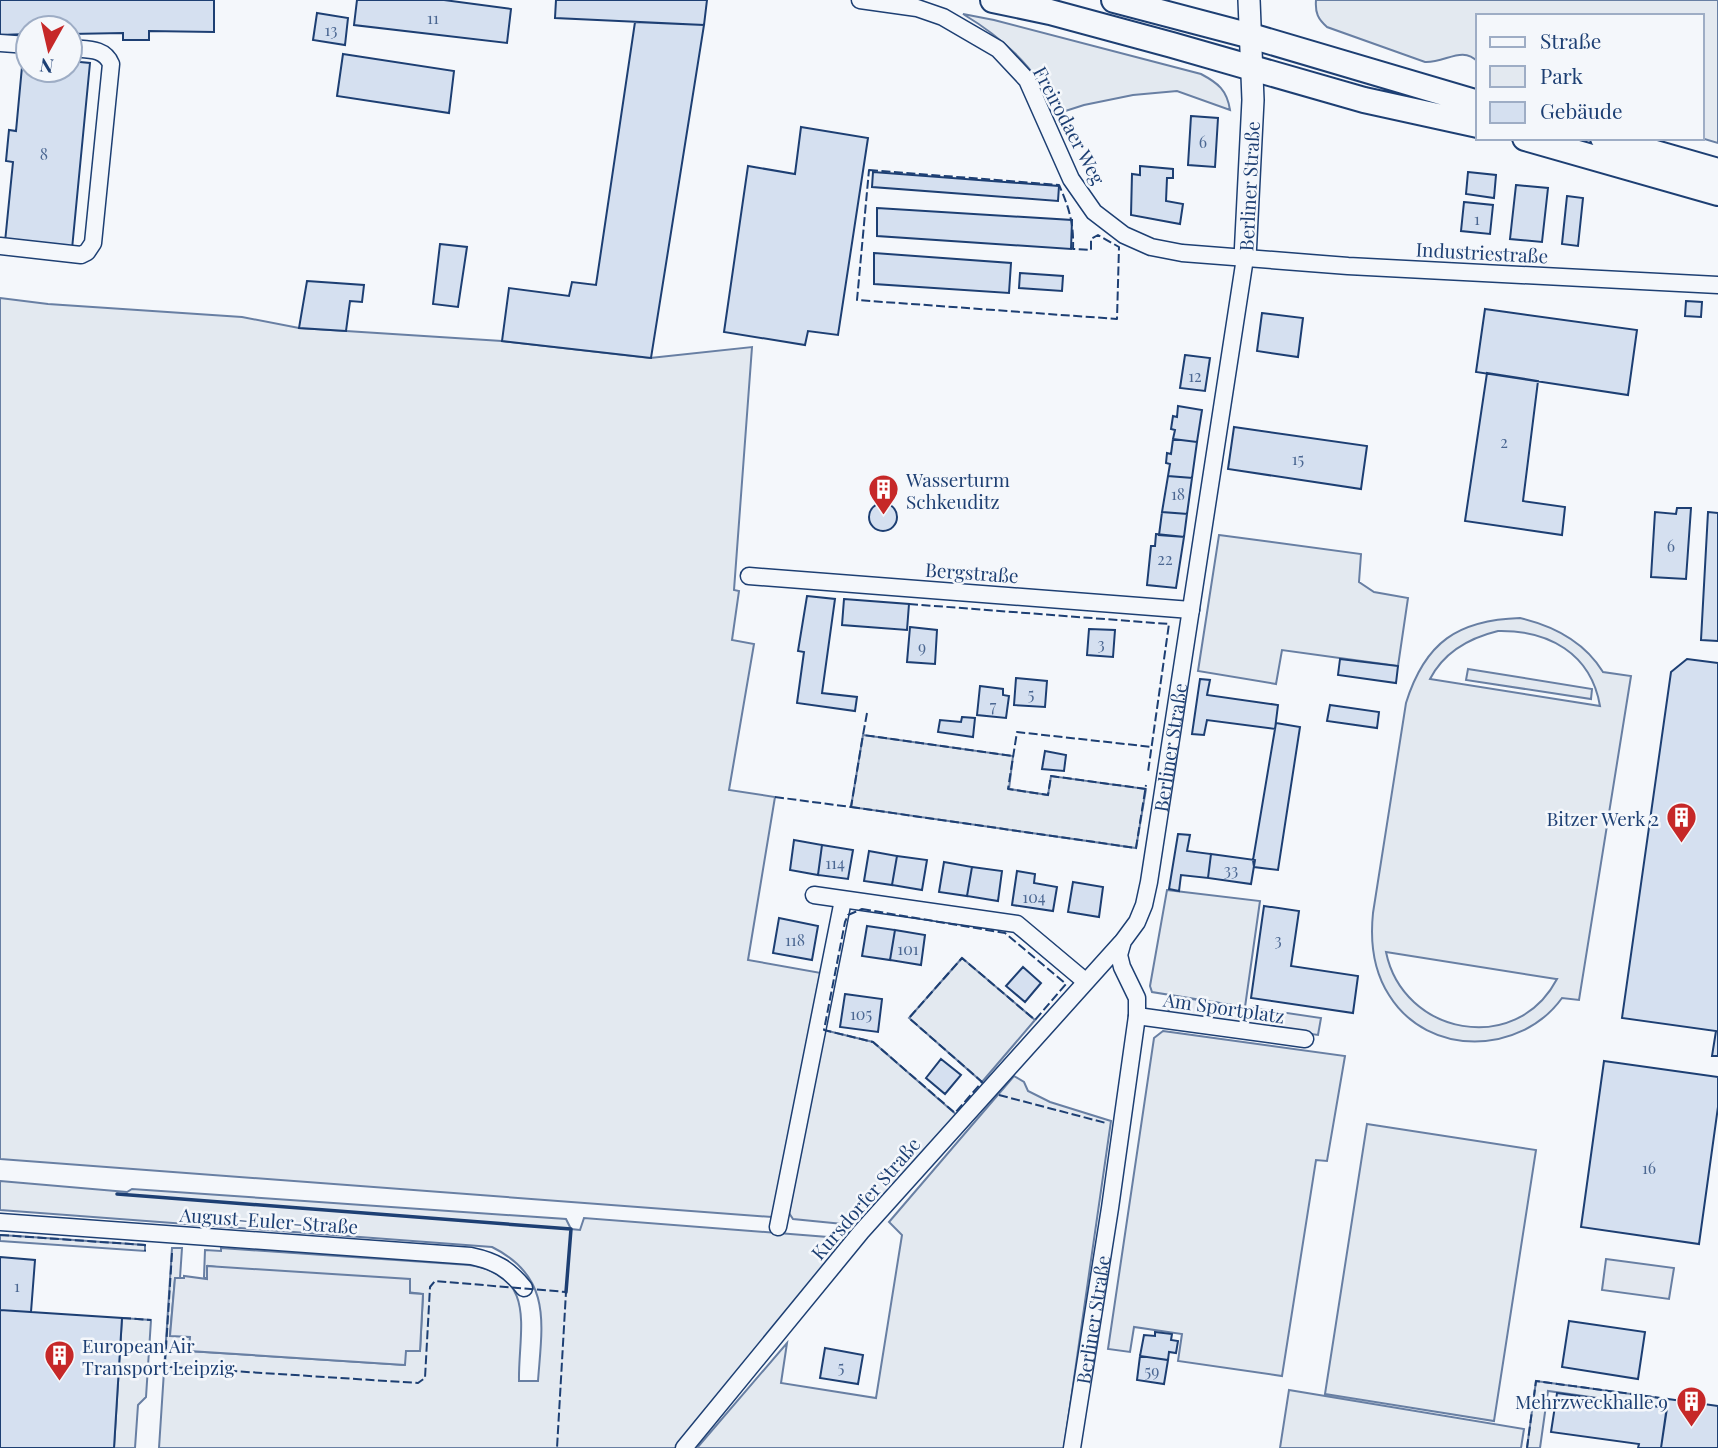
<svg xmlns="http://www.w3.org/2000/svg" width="1718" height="1448" font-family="'Playfair Display',serif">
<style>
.green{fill:#e3e9f0;stroke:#687fa3;stroke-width:2;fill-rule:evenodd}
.parking{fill:#e3e8f0;stroke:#687fa3;stroke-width:2}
.building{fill:#d5e0f0;stroke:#1d3f73;stroke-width:2}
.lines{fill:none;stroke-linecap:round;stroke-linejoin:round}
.street-casing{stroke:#1d3f73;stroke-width:19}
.secondary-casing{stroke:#1d3f73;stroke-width:24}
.primary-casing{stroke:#1d3f73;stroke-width:28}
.street{stroke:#f4f7fb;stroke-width:16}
.secondary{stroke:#f4f7fb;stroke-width:21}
.primary{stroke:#f4f7fb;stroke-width:24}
.fence{stroke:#1d3f73;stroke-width:2;stroke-dasharray:9 3.5;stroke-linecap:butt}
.wall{stroke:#1d3f73;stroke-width:3.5}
.labels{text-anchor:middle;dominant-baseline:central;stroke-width:5;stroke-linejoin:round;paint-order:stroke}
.number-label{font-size:16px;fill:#4b6792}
.street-label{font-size:19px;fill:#1d3f73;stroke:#f4f7fb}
.poi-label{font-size:19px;fill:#1d3f73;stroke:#f4f7fb;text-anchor:start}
</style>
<rect width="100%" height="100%" fill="#f4f7fb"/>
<path class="green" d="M 1316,0 L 1718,0 L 1718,143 L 1701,138 L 1702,16 L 1478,16 L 1478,62 C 1462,45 1446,63 1425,62 L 1327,27 C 1318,19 1315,13 1316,0 Z
M 963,14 L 994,20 L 1201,74 C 1218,83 1227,90 1230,110 L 1177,91 L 1133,95 L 1084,105 L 1056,114 C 1039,69 1003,38 963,14 Z
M 0,298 L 48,304 L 242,317 L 299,328 L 502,341 L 650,358 L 752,347 L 734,590 L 739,591 L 732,640 L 754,644 L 729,790 L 775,797 L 748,960 L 821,973 L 775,1211 L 772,1217 L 0,1159 Z
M 1219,535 L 1361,554 L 1359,582 L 1374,592 L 1408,598 L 1398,666 L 1282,650 L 1276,684 L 1198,671 Z
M 1520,618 C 1554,626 1584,641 1603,672 L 1631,676 L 1579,1000 L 1562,998 C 1521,1055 1428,1058 1389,995 C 1373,970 1370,942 1373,913 L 1406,703 C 1425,642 1458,620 1520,618 ZM 1498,631 C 1548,630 1591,653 1600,706 L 1430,679 C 1444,652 1469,638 1498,631 ZM 1386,952 L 1556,979 L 1557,979 C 1516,1057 1403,1035 1386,952 Z
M 1468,669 L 1592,689 L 1591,699 L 1466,680 Z
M 863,735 L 1013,756 L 1009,789 L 1048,795 L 1051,776 L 1146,789 L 1136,848 L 851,807 Z
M 1167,890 L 1260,901 L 1245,1007 L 1152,992 L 1150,986 Z
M 962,958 L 1035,1020 L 982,1082 L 909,1018 Z
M 824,1030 L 873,1042 L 958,1116 L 865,1221 L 853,1225 L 793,1219 L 789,1213 Z
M 1163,1031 L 1345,1056 L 1327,1161 L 1316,1160 L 1282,1376 L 1178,1361 L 1182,1334 L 1134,1327 L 1130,1352 L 1108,1349 L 1154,1038 Z
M 1014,1076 L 1024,1082 L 1028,1091 L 1050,1102 L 1111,1121 L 1064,1448 L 697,1448 L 787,1343 L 781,1383 L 876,1398 L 902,1235 L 889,1222 Z
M 1367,1124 L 1536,1150 L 1494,1421 L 1325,1394 Z
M 0,1181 L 127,1192 L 132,1189 L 566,1219 L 571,1229 L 580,1230 L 584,1218 L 828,1237 L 846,1248 L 676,1448 L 159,1448 L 172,1248 L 182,1248 L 180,1278 L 175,1279 L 170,1335 L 190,1337 L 189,1351 L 404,1365 L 405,1350 L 420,1351 L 423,1294 L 208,1266 L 207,1279 L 204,1277 L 205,1250 L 221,1251 L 221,1248 L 469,1265 C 539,1275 518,1331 519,1381 L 538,1381 C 542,1325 553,1277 492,1247 L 0,1210 Z
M 0,1235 L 17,1236 L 145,1245 L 145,1251 L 0,1241 Z
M 122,1318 L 151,1320 L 146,1397 L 138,1405 L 135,1448 L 114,1448 Z
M 1536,1381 L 1668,1399 L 1667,1408 L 1548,1391 L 1540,1448 L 1527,1448 Z
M 1289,1390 L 1524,1429 L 1521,1448 L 1280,1448 Z"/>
<path class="parking" d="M 1171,996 L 1321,1018 L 1318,1035 L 1168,1014 Z
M 1606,1259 L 1674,1268 L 1669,1299 L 1602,1290 Z
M 207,1266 L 410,1279 L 410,1293 L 423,1294 L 420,1351 L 406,1351 L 405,1365 L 189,1351 L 190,1337 L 170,1336 L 175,1278 L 184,1278 L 184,1276 L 207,1279 Z"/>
<path class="building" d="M 0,0 L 214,0 L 214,32 L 149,31 L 149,40 L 123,40 L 123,33 L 70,34 L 70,28 L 28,28 L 28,34 L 0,35 Z
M 357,0 L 444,0 L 511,9 L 507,43 L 354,25 Z
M 556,0 L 707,0 L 704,25 L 555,18 Z
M 317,13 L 348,18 L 345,45 L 313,40 Z
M 635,22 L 704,25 L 651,358 L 502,341 L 509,288 L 569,296 L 572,282 L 596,285 Z
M 343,54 L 454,71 L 449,113 L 337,96 Z
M 23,56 L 28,57 L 28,70 L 70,70 L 70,61 L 90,63 L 72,249 L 5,242 L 13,162 L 6,161 L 9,130 L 16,131 Z
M 1191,116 L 1218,118 L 1215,167 L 1188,165 Z
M 801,127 L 868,138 L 838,335 L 808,331 L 805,345 L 724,332 L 748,166 L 795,174 Z
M 1140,166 L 1173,169 L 1173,178 L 1167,178 L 1166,201 L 1183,204 L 1180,224 L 1131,215 L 1132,174 L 1140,175 Z
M 873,172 L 1059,186 L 1058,201 L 872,187 Z
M 1468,172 L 1496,175 L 1494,198 L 1466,194 Z
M 1516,185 L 1548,188 L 1542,242 L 1510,239 Z
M 1567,196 L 1583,198 L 1578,246 L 1562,244 Z
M 1464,202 L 1493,205 L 1490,234 L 1461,231 Z
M 877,208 L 1072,220 L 1071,249 L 877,236 Z
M 440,244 L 467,247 L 458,307 L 433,304 Z
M 874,253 L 1011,263 L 1009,293 L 874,284 Z
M 1020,273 L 1063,276 L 1062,291 L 1019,288 Z
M 307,281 L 364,285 L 362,302 L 350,301 L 346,331 L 299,328 Z
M 1686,301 L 1702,302 L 1701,317 L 1685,316 Z
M 1485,309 L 1637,330 L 1628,395 L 1476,372 Z
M 1262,313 L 1303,318 L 1298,357 L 1257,351 Z
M 1185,355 L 1210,358 L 1205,391 L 1180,388 Z
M 1487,373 L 1538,381 L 1523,501 L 1565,507 L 1562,535 L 1465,521 Z
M 1178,406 L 1202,410 L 1197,442 L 1173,439 L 1175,430 L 1171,429 L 1173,416 L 1177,417 Z
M 1234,427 L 1367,446 L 1361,489 L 1228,469 Z
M 1173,439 L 1197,442 L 1192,478 L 1168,476 L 1170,464 L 1166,463 L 1167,453 L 1171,454 Z
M 1168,476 L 1192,478 L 1187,514 L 1162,512 Z
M869 517a14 14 0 1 1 28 0a14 14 0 1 1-28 0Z
M 1677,508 L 1691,508 L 1686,579 L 1651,577 L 1655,512 L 1676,514 Z
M 1162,512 L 1187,514 L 1184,537 L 1159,535 Z
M 1708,512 L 1718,513 L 1718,641 L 1701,640 Z
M 1156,534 L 1184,537 L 1176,588 L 1147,585 L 1151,546 L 1155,546 Z
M 807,596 L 835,599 L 822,693 L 857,697 L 855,711 L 797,703 L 804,652 L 798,651 Z
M 844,599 L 909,604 L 907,630 L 842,625 Z
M 910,627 L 937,630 L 935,664 L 907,662 Z
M 1089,629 L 1115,630 L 1113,657 L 1087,655 Z
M 1340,659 L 1398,666 L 1396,683 L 1338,675 Z
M 1687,659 L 1718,663 L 1718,1056 L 1712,1056 L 1716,1031 L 1622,1018 L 1671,672 Z
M 1016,678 L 1047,681 L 1045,707 L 1014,705 Z
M 1200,679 L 1210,680 L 1207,695 L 1278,705 L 1275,729 L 1207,720 L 1204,735 L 1192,734 Z
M 980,686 L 1003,689 L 1003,695 L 1009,696 L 1006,718 L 977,715 Z
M 1330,705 L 1379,712 L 1377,728 L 1327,721 Z
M 962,717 L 975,718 L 973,737 L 938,732 L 940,720 L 961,722 Z
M 1276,723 L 1300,727 L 1278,870 L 1254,867 L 1253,860 Z
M 1045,751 L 1066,755 L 1064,771 L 1042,769 Z
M 1178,834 L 1190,835 L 1187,851 L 1211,854 L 1208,878 L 1181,875 L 1179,891 L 1169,889 Z
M 794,840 L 822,845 L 818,875 L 790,870 Z
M 822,845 L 853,850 L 848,879 L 818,875 Z
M 869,851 L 897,856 L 892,885 L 864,881 Z
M 1211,854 L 1255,860 L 1251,884 L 1208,878 Z
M 897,856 L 927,860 L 922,890 L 892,885 Z
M 944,862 L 972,867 L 967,896 L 939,892 Z
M 972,867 L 1002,871 L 998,901 L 967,896 Z
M 1017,871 L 1035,874 L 1034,883 L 1057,887 L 1053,911 L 1012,905 Z
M 1073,882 L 1103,887 L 1099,917 L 1068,912 Z
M 1264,906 L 1299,911 L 1291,966 L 1358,976 L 1353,1013 L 1251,998 Z
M 779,918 L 818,926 L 812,960 L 773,953 Z
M 867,926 L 895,930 L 890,960 L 862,956 Z
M 895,930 L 925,935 L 921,965 L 890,960 Z
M 1023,967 L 1041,983 L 1025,1002 L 1006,986 Z
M 845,994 L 882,999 L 878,1032 L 840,1027 Z
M 941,1059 L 961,1075 L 945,1094 L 926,1078 Z
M 1604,1061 L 1718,1077 L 1718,1107 L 1699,1244 L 1581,1227 Z
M 0,1257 L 35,1260 L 31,1312 L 0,1310 Z
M 0,1310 L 122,1318 L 114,1448 L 0,1448 Z
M 1569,1321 L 1645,1332 L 1638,1379 L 1562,1367 Z
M 1155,1332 L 1172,1334 L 1171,1340 L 1178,1341 L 1176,1353 L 1169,1352 L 1168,1360 L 1140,1356 L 1144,1335 L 1155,1336 Z
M 825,1348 L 863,1355 L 858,1384 L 820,1378 Z
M 1140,1356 L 1168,1360 L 1164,1384 L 1137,1380 Z
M 1557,1393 L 1667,1408 L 1661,1448 L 1638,1448 L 1639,1444 L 1551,1432 Z
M 1668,1399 L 1718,1406 L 1718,1448 L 1661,1448 Z"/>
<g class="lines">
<defs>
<g id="street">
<path d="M 860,0 L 917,8 L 943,17 L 998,49 L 1027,80 L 1071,179 L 1094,212 L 1124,235 L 1151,247 L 1182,253 L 1348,266 L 1718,285"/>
<path d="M 0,43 L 28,45"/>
<path d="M 0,246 L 81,255 L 87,252 L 93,243 L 111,64 C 104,47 86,50 70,48"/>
<path d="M 749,576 L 1191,610"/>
<path d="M 814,895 L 1017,924 L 1085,981"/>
<path d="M 1137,1016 L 1305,1039"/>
<path d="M 0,1222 L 471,1256 C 495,1261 509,1269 524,1288"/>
<path d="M 778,1227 L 843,900"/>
<path d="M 684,1448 L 861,1232 L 1121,943"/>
<path id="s1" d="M 1072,1448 L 1110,1208 L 1137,1016 L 1137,998 L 1122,967 L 1119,955 L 1123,941 L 1137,922 L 1144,905 L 1149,882 L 1245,258"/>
</g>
<g id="secondary">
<path id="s2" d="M 1245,258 L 1253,100 L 1249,0"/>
</g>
<path id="primary" d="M 993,0 L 1050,12 L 1172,45 L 1364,100 L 1478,125
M 1114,0 L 1251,36 L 1478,103
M 1525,138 L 1718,193
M 1603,138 L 1718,171"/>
</defs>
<use href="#street" class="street-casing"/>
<use href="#secondary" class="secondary-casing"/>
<use href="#primary" class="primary-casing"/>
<use href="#street" class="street"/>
<use href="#secondary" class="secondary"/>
<use href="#primary" class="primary"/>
<path class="fence" d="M 869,170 L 1059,185 C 1069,207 1074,224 1073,249 L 1091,250 L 1091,239 L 1098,235 L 1119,247 L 1117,319 L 857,300 Z
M 909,604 L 1169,624 L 1148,772
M 867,713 L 863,735 L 1013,756
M 1146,789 L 1051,776 L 1048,795 L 1008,789 L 1017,732 L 1152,747
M 775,797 L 851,807 L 863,735
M 851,807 L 1136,848 L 1146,785
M 862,909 L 1005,933 L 1066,984 L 1035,1020 L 962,958 L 909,1018 L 982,1082 L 955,1113 L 873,1042 L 824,1030 L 845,922 L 848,915 Z
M 999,1095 L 1106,1123
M 0,1235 L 145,1245 L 145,1251
M 172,1253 L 165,1363 L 170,1367 L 418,1383 L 425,1378 L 430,1287 L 435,1281 L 566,1292 L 557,1448
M 122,1318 L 151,1320
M 1527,1448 L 1536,1381 L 1668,1399"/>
<path class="wall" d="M 117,1194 L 571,1229 L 566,1292"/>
</g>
<defs>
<symbol id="building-pin" viewBox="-11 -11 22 30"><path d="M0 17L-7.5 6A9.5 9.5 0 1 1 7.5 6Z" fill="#c62828" stroke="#f4f7fb"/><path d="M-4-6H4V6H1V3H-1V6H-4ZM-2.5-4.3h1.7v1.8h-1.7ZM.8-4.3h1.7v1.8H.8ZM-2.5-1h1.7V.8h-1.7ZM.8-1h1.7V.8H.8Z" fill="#fff"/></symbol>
</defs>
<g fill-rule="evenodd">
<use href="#building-pin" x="866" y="472" width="35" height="47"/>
<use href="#building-pin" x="1664" y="800" width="35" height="47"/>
<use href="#building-pin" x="42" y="1338" width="35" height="47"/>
<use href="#building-pin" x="1674" y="1384" width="35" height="47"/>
</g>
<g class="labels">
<g class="number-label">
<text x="433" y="17">11</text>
<text x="331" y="29">13</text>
<text x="1203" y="141">6</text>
<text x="44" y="153">8</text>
<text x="1477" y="218">1</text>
<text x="1195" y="375">12</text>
<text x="1504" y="441">2</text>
<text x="1298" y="458">15</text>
<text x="1178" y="493">18</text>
<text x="1671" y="545">6</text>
<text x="1165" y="558">22</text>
<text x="1101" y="643">3</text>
<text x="922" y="646">9</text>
<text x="1031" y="693">5</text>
<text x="993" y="705">7</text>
<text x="835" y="862">114</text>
<text x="1231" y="869">33</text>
<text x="1034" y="896">104</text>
<text x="795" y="939">118</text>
<text x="1278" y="939">3</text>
<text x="908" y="948">101</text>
<text x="861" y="1013">105</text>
<text x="1649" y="1167">16</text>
<text x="17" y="1285">1</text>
<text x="841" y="1366">5</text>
<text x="1152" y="1370">59</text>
</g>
<g class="street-label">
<text transform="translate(1070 125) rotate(62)">Freirodaer Weg</text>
<text stroke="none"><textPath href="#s2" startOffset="72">Berliner Straße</textPath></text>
<text transform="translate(1482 252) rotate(3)">Industriestraße</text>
<text transform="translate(972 572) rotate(4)">Bergstraße</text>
<text stroke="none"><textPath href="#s1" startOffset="718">Berliner Straße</textPath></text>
<text transform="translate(1224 1007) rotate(8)">Am Sportplatz</text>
<text transform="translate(865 1198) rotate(-49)">Kursdorfer Straße</text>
<text transform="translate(269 1220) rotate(4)">August-Euler-Straße</text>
<text stroke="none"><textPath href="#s1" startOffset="130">Berliner Straße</textPath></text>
</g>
<g class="poi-label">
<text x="906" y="479">Wasserturm<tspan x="906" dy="22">Schkeuditz</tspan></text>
<text x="1659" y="818" text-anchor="end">Bitzer Werk 2</text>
<text x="82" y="1345">European Air<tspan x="82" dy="22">Transport Leipzig</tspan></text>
<text x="1668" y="1401" text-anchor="end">Mehrzweckhalle 9</text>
</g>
</g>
<rect x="1476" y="14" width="228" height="126" fill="#f4f7fb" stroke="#9eadc5" stroke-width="2"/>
<rect x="1490" y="37" width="35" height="10" fill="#f4f7fb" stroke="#9eadc5" stroke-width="2"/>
<text x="1540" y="49" font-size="21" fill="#1d3f73">Straße</text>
<rect x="1490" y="66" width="35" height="21" fill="#e3e9f0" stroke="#9eadc5" stroke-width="2"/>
<text x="1540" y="84" font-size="21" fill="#1d3f73">Park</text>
<rect x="1490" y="102" width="35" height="21" fill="#d5e0f0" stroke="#9eadc5" stroke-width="2"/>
<text x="1540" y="119" font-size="21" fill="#1d3f73">Gebäude</text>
<g transform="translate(49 49) rotate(188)"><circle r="33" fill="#f4f7fb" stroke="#9eadc5" stroke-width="2"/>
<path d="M0-5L12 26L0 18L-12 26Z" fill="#c62828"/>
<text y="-10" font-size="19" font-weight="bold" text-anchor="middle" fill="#1d3f73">N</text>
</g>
</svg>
